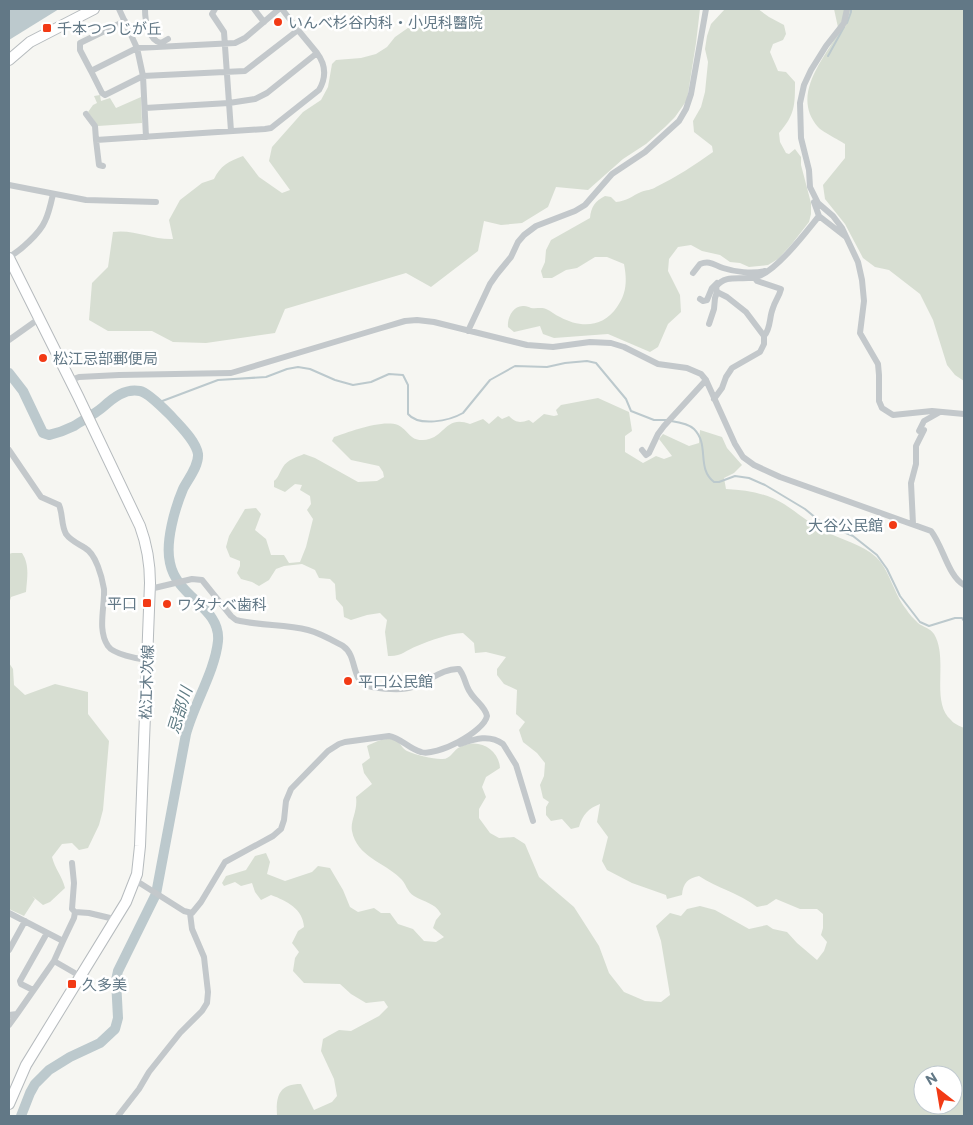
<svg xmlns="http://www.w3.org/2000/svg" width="973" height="1125" font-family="Commissioner,'Noto Sans JP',sans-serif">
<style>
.green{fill:#d7ded2;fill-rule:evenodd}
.water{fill:#bcc9cd}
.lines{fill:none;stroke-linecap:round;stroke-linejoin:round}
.stream{stroke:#bcc9cd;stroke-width:2}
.river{stroke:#bcc9cd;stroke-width:10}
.primary-casing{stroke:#b6bbbe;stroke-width:12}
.minor{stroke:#c3c8cb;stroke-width:6}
.primary{stroke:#fff;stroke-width:10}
.poi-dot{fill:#f23a15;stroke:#fff;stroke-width:2}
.labels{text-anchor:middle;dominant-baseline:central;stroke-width:5;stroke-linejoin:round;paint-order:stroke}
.poi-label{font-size:15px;fill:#627886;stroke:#fff;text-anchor:start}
.street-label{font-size:15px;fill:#627886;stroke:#fff}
.water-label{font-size:16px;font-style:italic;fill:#5e7b83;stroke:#fff}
</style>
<rect width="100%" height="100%" fill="#f6f6f2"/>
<path class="green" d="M 484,9 L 700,9 L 696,43 L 687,100 L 675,117 L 665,127 L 646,144 L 623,159 L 588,190 L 556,187 L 548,207 L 522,223 L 501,225 L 484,221 L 478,251 L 431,287 L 406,273 L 285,309 L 275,333 L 206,343 L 173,342 L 152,331 L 108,331 L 89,320 L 92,283 L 108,267 L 113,232 C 134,229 153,240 173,239 L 169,220 L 180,200 L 202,183 L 214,179 C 220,166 229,161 243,156 L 259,177 L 282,193 L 290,190 L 269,161 L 272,147 L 303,112 L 321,100 L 328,87 L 332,64 L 336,60 L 361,58 L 376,54 L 387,47 L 395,37 L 415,23 L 432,22 L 447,15 L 472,20 Z
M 725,9 L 758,9 L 769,17 L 784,25 L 786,34 L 783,40 L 773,44 L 770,52 L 778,71 L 786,72 L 795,82 C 795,105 795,115 779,133 L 780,142 L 786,153 L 789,154 L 795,149 L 801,157 L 801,165 L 811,203 L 811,214 L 809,222 L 791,245 L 778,259 L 768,265 L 749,267 L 740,263 L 730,262 L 720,255 L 702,251 L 691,245 L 678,247 L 669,259 L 668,271 L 680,295 L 681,312 L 668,324 L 658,347 L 650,352 L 608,334 L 554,338 L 543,334 L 540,326 L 514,332 L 508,327 C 507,318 513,305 524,306 C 527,306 529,307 531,308 C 536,309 542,307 546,309 C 551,311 555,315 560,317 C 580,328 603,328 617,307 C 627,293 627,280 624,264 L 607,257 L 595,257 L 577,268 L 566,270 L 552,278 L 543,278 L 541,271 L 545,262 L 546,250 L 551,240 L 590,218 C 591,207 595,201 605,196 L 611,197 L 616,202 C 627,201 632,196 641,192 C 646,190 652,190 656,187 C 676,177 695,165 713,152 L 712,146 L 694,132 L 693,121 L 701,107 L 705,92 L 708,62 L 705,49 L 707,36 L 711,24 Z
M 834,9 L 964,9 L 964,381 L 955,375 L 947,365 L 933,320 L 920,294 L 889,270 L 875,267 L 863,258 L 845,224 L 825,199 L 823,185 L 845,158 L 845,144 C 839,140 821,131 818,127 C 791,96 822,61 839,32 Z
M 100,95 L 101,101 L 110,98 L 116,108 L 141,97 L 142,123 L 98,126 L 88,112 L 93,105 L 97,103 L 94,96 Z
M 598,398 L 629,412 L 632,431 L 625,436 L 625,452 L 643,463 L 656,456 L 664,459 L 672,456 L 659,439 L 663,434 L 689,446 L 699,443 L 700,430 L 722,437 L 727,448 L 742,465 L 734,473 L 724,478 L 726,489 C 747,490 766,493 784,504 C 798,513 810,524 825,531 C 841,540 862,544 876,557 C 889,569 894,594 906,609 C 909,614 914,619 918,623 C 923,627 930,628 934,634 C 949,659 930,702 951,720 C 954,724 960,726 964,728 L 964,1116 L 277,1116 C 276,1097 278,1084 301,1084 L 314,1110 L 332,1102 L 337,1096 L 334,1079 L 321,1051 L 323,1039 L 339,1030 L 351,1031 L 379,1016 L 388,1007 L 384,1001 L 366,1003 L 351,994 L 340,984 L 304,983 L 293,971 L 295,958 L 299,952 L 292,943 L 298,931 L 304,927 C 303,909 287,901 271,895 L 261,900 L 255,892 L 252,883 L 241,886 L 235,882 L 224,886 L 222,883 L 226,876 L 246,870 L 255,856 L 266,853 L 270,862 L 267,874 L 285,881 L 312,872 L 318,866 L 330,868 L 343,890 L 350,907 L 358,912 L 374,908 L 381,913 L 390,913 L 398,924 L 413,929 L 424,941 L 436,942 L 444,937 L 433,928 L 436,920 L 441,914 C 434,902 425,903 414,896 C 407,892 406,883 400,878 C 384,862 357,857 352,831 C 350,821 358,811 356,797 L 372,784 L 364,773 L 362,764 L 370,758 L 367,746 C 374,742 388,736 396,740 C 401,743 402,749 407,751 C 416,755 432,759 441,759 C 451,760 453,750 460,747 C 478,737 499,749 500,768 L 486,777 L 482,787 L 486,797 L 479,809 L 479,818 L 490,833 L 499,838 L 514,837 L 525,844 L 539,877 L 574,907 L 599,946 L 609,973 L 624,992 L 645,1001 L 661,1002 L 670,995 L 661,941 L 656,926 L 670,913 L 681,916 L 687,909 L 700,906 L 715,910 L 749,929 L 767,925 L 773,929 L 787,932 L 797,943 L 817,960 L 824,951 L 827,942 L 821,935 L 823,928 L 823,914 L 817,909 L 800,909 L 776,899 L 767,905 L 757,907 C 739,893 717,888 699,876 C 688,878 683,883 682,895 L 667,899 L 666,895 L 632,883 L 607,870 L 602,861 L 608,837 L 597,822 L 600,804 C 589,808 582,815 579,827 L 571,829 L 562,819 L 551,821 L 546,815 L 546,807 L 549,802 L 543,798 L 540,785 L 544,776 L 545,763 L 537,753 L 523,742 L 519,730 L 525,722 L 516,714 L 517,690 L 504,684 L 497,675 L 497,669 L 506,657 L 486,652 L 475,653 L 474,643 L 463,633 C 447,634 432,640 417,646 C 406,650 401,657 388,656 L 385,632 L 387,620 L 380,613 L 367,615 L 351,620 L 344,617 L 343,607 L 336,599 L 335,584 L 330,579 L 319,578 L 315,570 L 302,564 L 284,566 L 276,569 L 269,580 L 259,586 L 252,582 L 241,579 L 237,573 L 240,566 L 240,561 L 230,557 L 226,547 L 229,536 L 245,509 L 256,508 L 261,514 L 255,530 L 266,539 L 271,555 L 284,555 L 289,563 L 300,562 L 306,547 L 313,519 L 307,510 L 311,504 L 310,496 L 300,490 L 302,485 L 295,484 L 285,492 L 274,487 L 274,481 C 279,477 279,473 283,467 C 287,460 297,457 304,454 L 315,458 L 358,482 L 377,481 L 384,477 L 383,472 L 379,466 L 351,460 L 332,441 L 334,437 C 349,432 382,419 398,425 C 408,430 410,441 423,440 C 445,439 445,414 470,424 L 483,419 L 489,424 L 498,416 L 502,419 L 509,416 C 516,423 520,423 529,420 L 533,423 L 544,414 L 554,416 L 558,415 L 556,410 L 561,405 ZM 923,1075 L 953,1075 L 953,1105 L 923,1105 Z
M 12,553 L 22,553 C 30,565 27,578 26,592 L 11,597 L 9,604 L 9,554 Z
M 9,663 L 13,669 L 14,685 L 25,695 L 55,684 L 88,692 L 88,714 L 109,741 L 103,810 L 99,825 L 88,848 L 79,850 L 72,843 L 62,844 L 52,857 C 55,869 62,876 65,888 L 50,902 L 43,905 L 32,896 L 35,899 L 24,916 L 9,909 Z"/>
<path class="water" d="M 9,9 L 59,9 L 9,40 Z"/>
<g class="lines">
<path class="stream" d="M 847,23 L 851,12 L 851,9
M 828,56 L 844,27
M 157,403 L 218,380 L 266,377 L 287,369 L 298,367 L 310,369 L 335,380 L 353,385 L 371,382 L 389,374 L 403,375 L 408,385 L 408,414 C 419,427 449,421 463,413 L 490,380 L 515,366 L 547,367 L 565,363 L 587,361 L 596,363 L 626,399 L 631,411 L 654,420 L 667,420
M 671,421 C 678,422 689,424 694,429 C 710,445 696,468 714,482 L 719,482 L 735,476 L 749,478 L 765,485 L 805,509 L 822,523 L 853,536 L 877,555 L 887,569 L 900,596 L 920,622 L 929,626 L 955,618 L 962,618 L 964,621"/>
<path class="river" d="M 9,373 L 23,391 L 43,433 L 49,435 C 58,433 66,430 74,426 C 83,420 95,414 103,407 C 113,398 125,388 140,391 C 149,393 165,410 172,417 C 180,426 196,441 198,454 C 199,466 188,479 183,489 C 175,508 165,542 170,563 C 177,598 221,607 218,641 C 215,671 194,704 186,734 L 156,894 L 118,971 L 116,980 L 118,1018 L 115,1029 L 100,1043 L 70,1057 L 49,1070 L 35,1084 L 30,1093 L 21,1116"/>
<defs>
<path id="primary" d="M 9,60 L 30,42 L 94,9
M 9,258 L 78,396 L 140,526 C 147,545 150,563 150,583 L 140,846 L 137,874 L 126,902 L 26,1065 L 9,1104"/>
</defs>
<use href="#primary" class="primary-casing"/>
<path class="minor" d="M 119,9 L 137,48 L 143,76 L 146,137
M 145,9 C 145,20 148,40 161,43 L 168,39
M 215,9 L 212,14 L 224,32 L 231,131
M 254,9 L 264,22
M 279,9 L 245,38 L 235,43 L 137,48 L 91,71 L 102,93 L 105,95 L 143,76 L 245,71 L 298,30 L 282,9
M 847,9 L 844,23 L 826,46 L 811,70 L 804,85 L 800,103 L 801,138 L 809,170 L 810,187 L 818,203 L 833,216 L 842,228 L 858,262 L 862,280 L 864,301 L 860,333 L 878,364 L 879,375 L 879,401 L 882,408 L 893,415 L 932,411 L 964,414
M 91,71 L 80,50 L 80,43 L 125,21
M 145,108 L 229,103 L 255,99 L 267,93 L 317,53 L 298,30
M 86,114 L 95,126 L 96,140 L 265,129 L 271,128 L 319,90 C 326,78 326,65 317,53
M 96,140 L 99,165 L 103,166
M 9,185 L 86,200 L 156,202
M 819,216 L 846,237
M 9,257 C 20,251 40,233 45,221 C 49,213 51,203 53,194
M 693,273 L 700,264 C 710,260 714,265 723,268 C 735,272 752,274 765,271
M 754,277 L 757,281 L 781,289 C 779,297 775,301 773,308 C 769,317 771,329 764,336
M 700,299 L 703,301 L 707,300 L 712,288 L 717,283
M 709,324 L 714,309 L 715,298 L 717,292
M 468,331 L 490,284 L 497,274 L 511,257 L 518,242 L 524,235 L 536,226 L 575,211 L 585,205 L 612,174 L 645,152 L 679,121 L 686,109 L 691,94 L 706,9
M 9,340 L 40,318
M 71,380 L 79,377 L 119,375 L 231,373 L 378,329 L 405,321 L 417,320 L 434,322 L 527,345 L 553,347 L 590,342 L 611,343 L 624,347 L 658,364 L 687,368 L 701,374 L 706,380 L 735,444 L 743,457 L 754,465 L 780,477 L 931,531 C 943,546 948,576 964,585
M 714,399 L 722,388 L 726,377 L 732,368 L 760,352 L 764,344 L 764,336 L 746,312 L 727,297 L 717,292 L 716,287 C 726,272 745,282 759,276 C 778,269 806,232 819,216 L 814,202
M 9,450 L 41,497 L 59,505 C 63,514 61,525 66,534 C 71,541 79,544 85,548 C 96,554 102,577 104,589 C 105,607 97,630 108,646 C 113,654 138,659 147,660
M 642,450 L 646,455 L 649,453 L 658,434 L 664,426 L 706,380
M 913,524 L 911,483 L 916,464 L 916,446 L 924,430 L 919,431 L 924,421 L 940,412
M 460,744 C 475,739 489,734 503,744 L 516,765 L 533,821
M 135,880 L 184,911 L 192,913 L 201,902 L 225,862 L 273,836 L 281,829 L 284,820 L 286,801 L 291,789 L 328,751 L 339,744 L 345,742 L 389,736 C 401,738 409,749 421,752 C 436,757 484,732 487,716 C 485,706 475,701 470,692 C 465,685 465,676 459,669 C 443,668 428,682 413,687 C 401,691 385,689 372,687 C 349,683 359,657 343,646 C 332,640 320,633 308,630 C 285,624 260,626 236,620 L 231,616 L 202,580 L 192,579 L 150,589
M 75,912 L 89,913 L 110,918
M 9,913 L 63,941 L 54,961 L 17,1014 L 9,1015
M 63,941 L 74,918 L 75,912 L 72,909 L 74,883 L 72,863
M 9,950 L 25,921
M 54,961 L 80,976
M 33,990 L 21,984 L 20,981 L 47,933
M 9,1025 L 17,1014
M 118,1116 L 139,1089 L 149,1072 L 180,1033 L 202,1011 L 207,1003 L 208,992 L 205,966 L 204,957 L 192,929 L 190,913"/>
<use href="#primary" class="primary"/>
</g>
<g class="poi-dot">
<circle cx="278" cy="22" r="5"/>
<rect x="42" y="23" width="10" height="10" rx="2.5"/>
<circle cx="43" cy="358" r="5"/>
<circle cx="893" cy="525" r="5"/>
<rect x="142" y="598" width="10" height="10" rx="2.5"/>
<circle cx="167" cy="604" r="5"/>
<circle cx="348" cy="681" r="5"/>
<rect x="67" y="979" width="10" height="10" rx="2.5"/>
</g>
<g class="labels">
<g class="poi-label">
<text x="288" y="22">いんべ杉谷内科・小児科醫院</text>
<text x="57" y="28">千本つつじが丘</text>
<text x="53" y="358">松江忌部郵便局</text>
<text x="883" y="525" text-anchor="end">大谷公民館</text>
<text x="137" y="603" text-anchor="end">平口</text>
<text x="177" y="604">ワタナベ歯科</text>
<text x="358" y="681">平口公民館</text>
<text x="82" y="984">久多美</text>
</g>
<g class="street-label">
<text transform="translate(146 682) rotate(-88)">松江木次線</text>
</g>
<g class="water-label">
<text transform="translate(179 710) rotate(-73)">忌部川</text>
</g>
</g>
<rect width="973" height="1125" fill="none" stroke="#627886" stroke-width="20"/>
<g transform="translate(938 1090) rotate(329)"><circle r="24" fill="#ffffff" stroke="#c0c9cf"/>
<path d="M0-4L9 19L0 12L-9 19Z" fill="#f23a15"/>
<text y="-8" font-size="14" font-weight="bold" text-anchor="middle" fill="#627886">N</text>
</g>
</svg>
